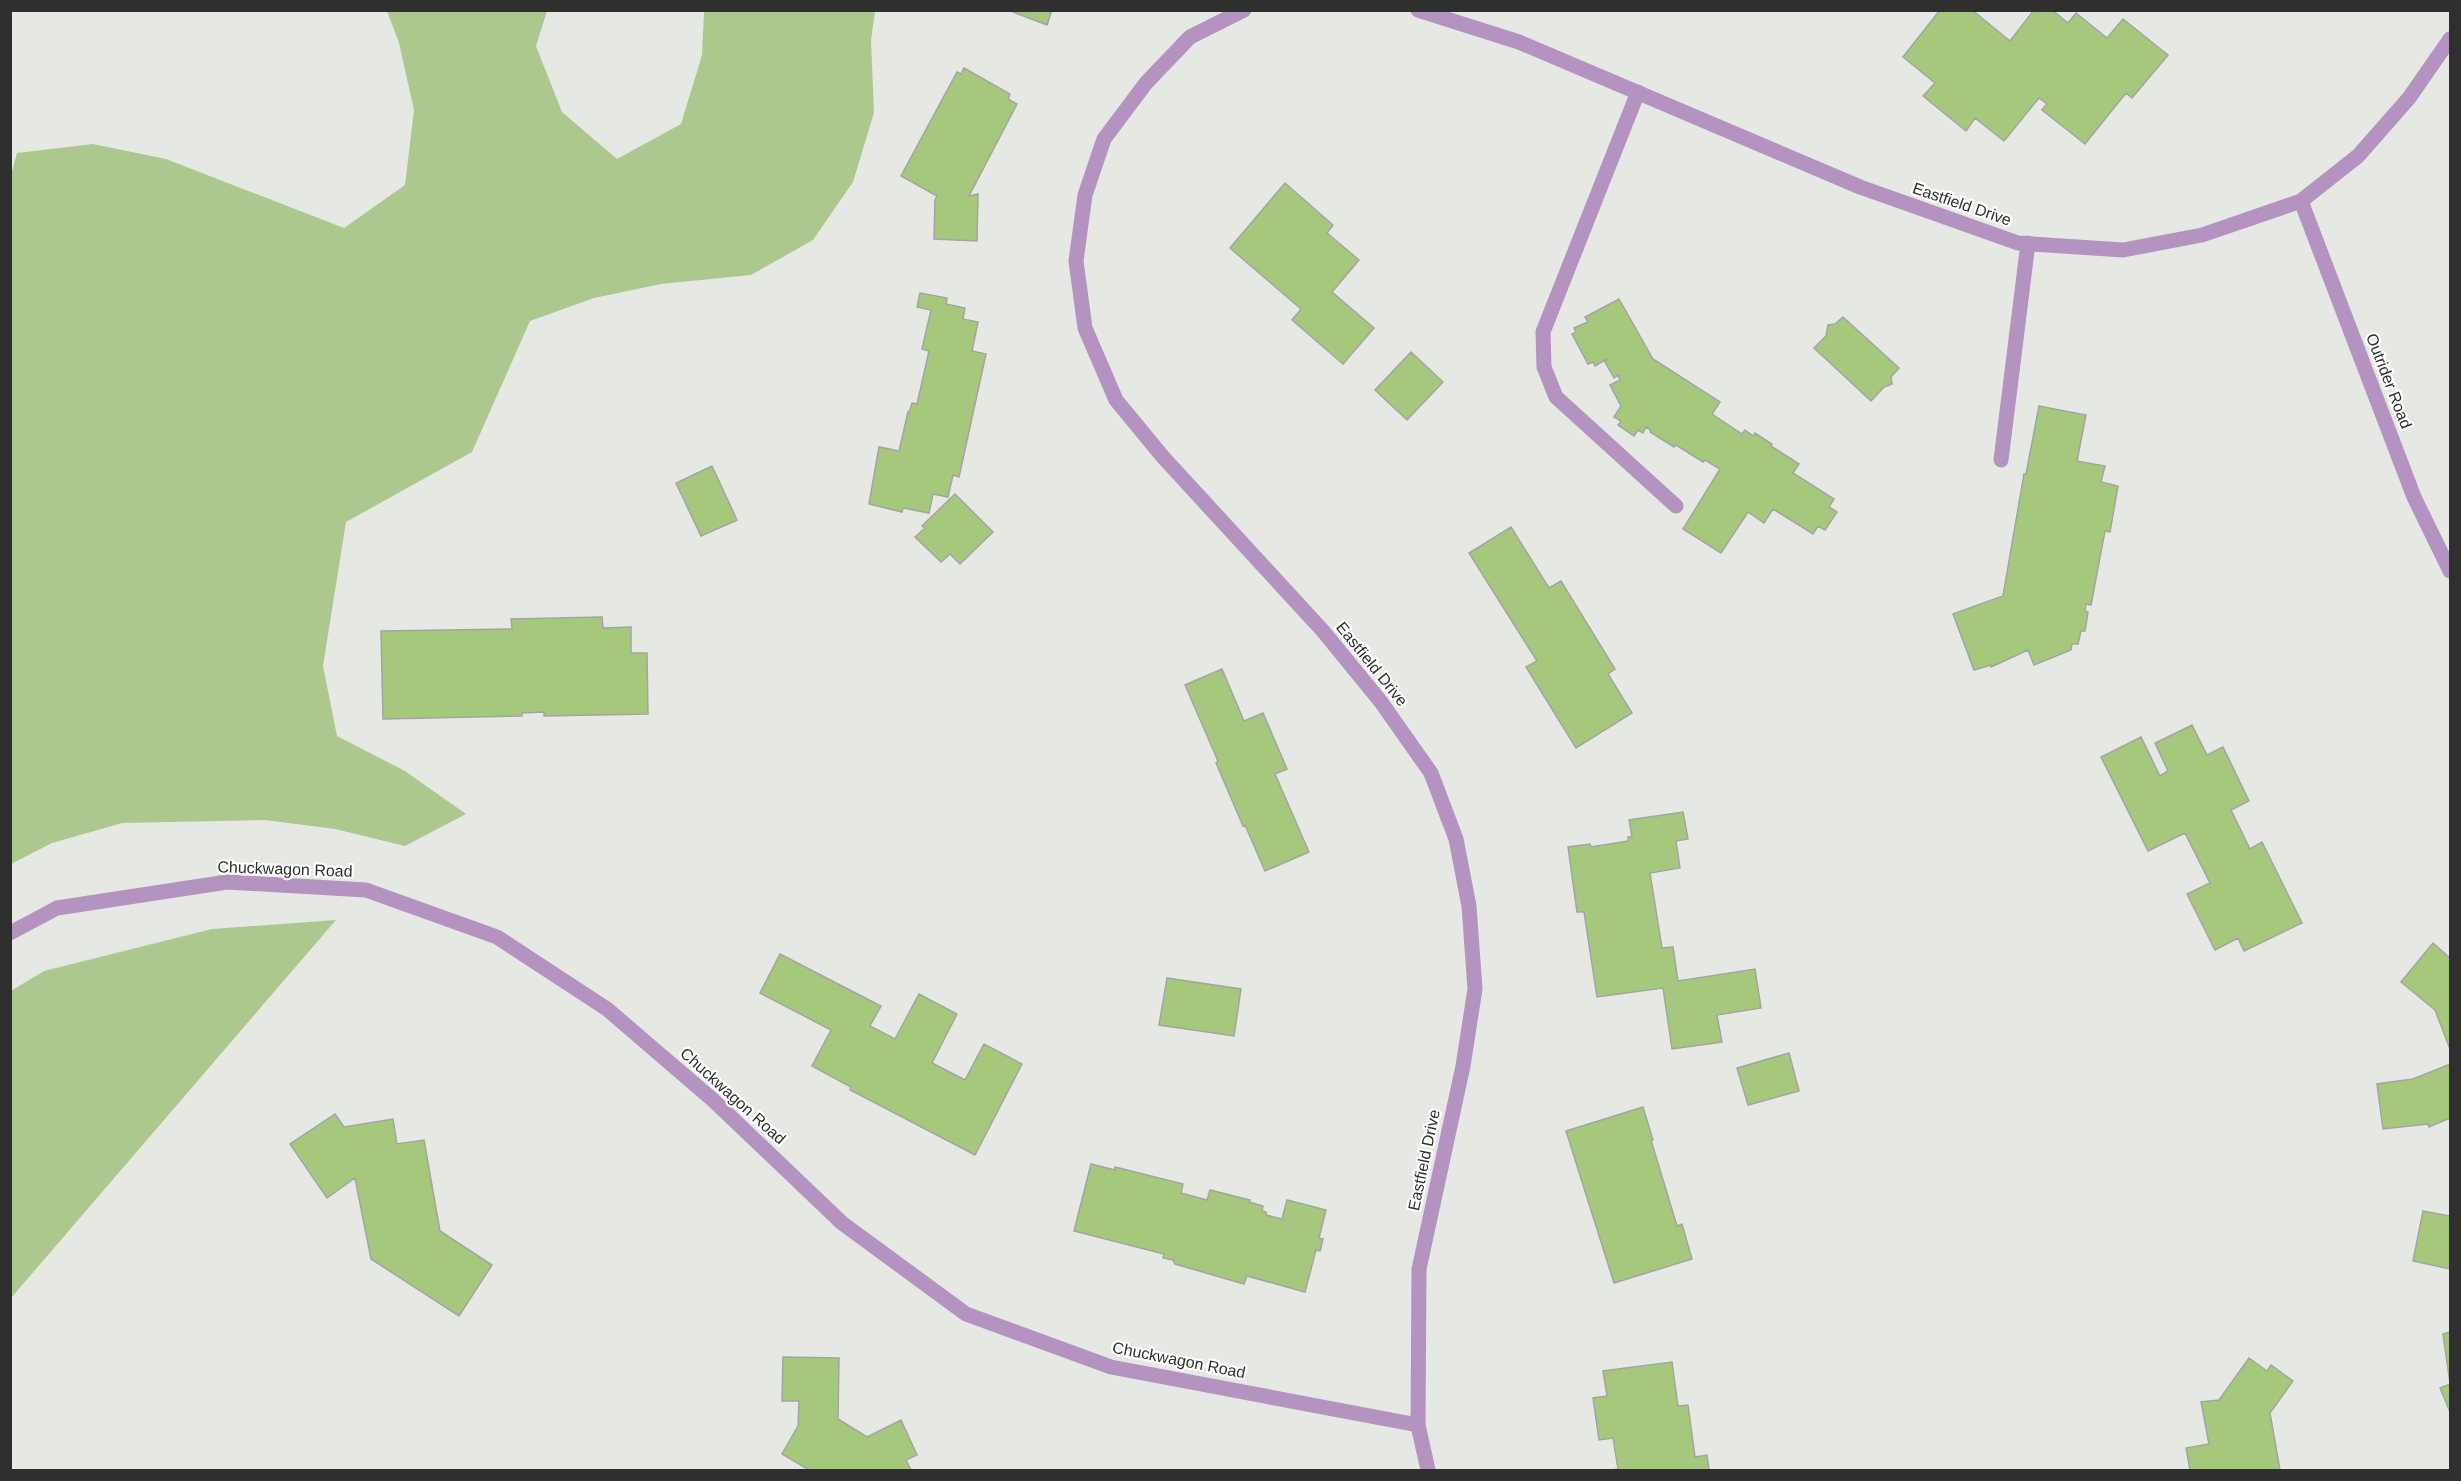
<svg xmlns="http://www.w3.org/2000/svg" width="2461" height="1481" font-family="Helvetica,sans-serif">
<style>
.green{fill:#adc88f}
.building{fill:#a5c87d;stroke:#a3a5a1;stroke-width:1.5}
.lines{fill:none;stroke-linecap:round;stroke-linejoin:round}
.minor{stroke:#b593c0;stroke-width:15}
.labels{text-anchor:middle;dominant-baseline:central;stroke-width:4.5;stroke-linejoin:round;paint-order:stroke}
.street-label{font-size:16px;fill:#2e2f2e;stroke:#fff}
</style>
<rect width="100%" height="100%" fill="#e6e8e4"/>
<path class="green" d="M 387,11 L 547,11 L 536,46 L 562,112 L 617,159 L 681,124 L 702,55 L 704,11 L 875,11 L 871,40 L 874,113 L 853,182 L 813,240 L 751,275 L 661,284 L 594,298 L 530,321 L 472,452 L 346,522 L 323,666 L 337,736 L 405,771 L 466,814 L 405,846 L 335,829 L 265,820 L 122,823 L 52,843 L 11,864 L 10,179 L 17,153 L 93,144 L 166,159 L 344,228 L 405,185 L 414,110 L 399,43 Z
M 336,920 L 11,1298 L 11,991 L 44,971 L 212,929 Z"/>
<path class="building" d="M 1008,10 L 1052,10 L 1047,25 Z
M 1940,10 L 1972,10 L 2010,41 L 2034,10 L 2052,10 L 2068,23 L 2076,13 L 2107,38 L 2123,19 L 2168,55 L 2132,98 L 2126,93 L 2085,144 L 2042,110 L 2047,104 L 2039,98 L 2004,141 L 1975,118 L 1966,131 L 1923,96 L 1935,83 L 1903,57 Z
M 964,68 L 1010,94 L 1008,99 L 1017,104 L 969,196 L 978,194 L 977,241 L 934,239 L 935,200 L 937,196 L 901,176 L 957,72 L 961,74 Z
M 1285,183 L 1333,225 L 1327,233 L 1359,260 L 1332,292 L 1374,328 L 1343,364 L 1292,320 L 1301,309 L 1230,248 Z
M 920,293 L 947,298 L 946,304 L 965,308 L 963,319 L 978,322 L 972,351 L 986,354 L 959,477 L 953,475 L 948,497 L 933,494 L 929,513 L 903,508 L 902,512 L 869,504 L 879,447 L 899,451 L 908,412 L 909,413 L 912,403 L 917,404 L 929,351 L 922,349 L 931,310 L 917,307 Z
M 1619,299 L 1653,359 L 1720,402 L 1712,414 L 1742,434 L 1745,430 L 1753,436 L 1755,433 L 1772,444 L 1771,446 L 1799,464 L 1793,473 L 1834,499 L 1829,507 L 1837,512 L 1825,530 L 1818,526 L 1813,534 L 1773,509 L 1764,523 L 1748,512 L 1721,553 L 1683,529 L 1720,469 L 1705,460 L 1703,462 L 1676,445 L 1674,447 L 1650,432 L 1651,430 L 1646,427 L 1643,433 L 1638,430 L 1634,436 L 1618,425 L 1621,421 L 1614,417 L 1621,406 L 1610,385 L 1620,380 L 1618,375 L 1614,378 L 1605,362 L 1607,359 L 1595,366 L 1593,362 L 1588,364 L 1572,334 L 1576,332 L 1574,328 L 1588,322 L 1585,317 Z
M 1843,317 L 1899,368 L 1891,377 L 1892,384 L 1884,387 L 1871,401 L 1814,348 L 1826,336 L 1828,325 L 1835,324 Z
M 1411,352 L 1443,382 L 1407,420 L 1375,390 Z
M 2039,406 L 2086,415 L 2077,461 L 2105,466 L 2101,482 L 2118,486 L 2110,532 L 2105,531 L 2091,605 L 2086,604 L 2085,611 L 2088,612 L 2085,631 L 2081,631 L 2078,644 L 2072,644 L 2071,650 L 2034,665 L 2028,650 L 1991,667 L 1991,665 L 1974,670 L 1953,614 L 2003,596 L 2024,474 L 2026,474 Z
M 712,466 L 737,520 L 701,536 L 676,483 Z
M 955,494 L 993,532 L 960,564 L 950,554 L 941,562 L 915,537 L 925,528 L 922,526 Z
M 1511,527 L 1549,588 L 1561,581 L 1615,669 L 1608,674 L 1632,713 L 1576,748 L 1526,667 L 1537,661 L 1469,553 Z
M 602,617 L 603,628 L 631,627 L 631,653 L 647,653 L 648,714 L 544,716 L 544,712 L 522,713 L 522,716 L 383,719 L 381,631 L 512,629 L 511,619 Z
M 1222,669 L 1244,721 L 1263,713 L 1287,769 L 1275,774 L 1309,852 L 1265,871 L 1245,825 L 1243,826 L 1216,763 L 1218,761 L 1185,685 Z
M 2192,725 L 2207,755 L 2223,747 L 2249,801 L 2231,810 L 2250,849 L 2262,842 L 2302,923 L 2244,951 L 2238,938 L 2215,950 L 2187,894 L 2210,883 L 2185,833 L 2148,851 L 2101,757 L 2141,737 L 2160,776 L 2168,771 L 2155,743 Z
M 1683,812 L 1688,839 L 1676,841 L 1680,868 L 1650,873 L 1662,948 L 1673,947 L 1678,981 L 1755,969 L 1761,1008 L 1717,1015 L 1722,1042 L 1672,1049 L 1663,988 L 1597,997 L 1584,912 L 1577,912 L 1568,847 L 1590,844 L 1591,847 L 1628,841 L 1628,837 L 1632,837 L 1629,820 Z
M 2433,943 L 2450,958 L 2450,1049 L 2435,1010 L 2401,982 Z
M 780,954 L 881,1006 L 870,1026 L 895,1039 L 919,994 L 957,1014 L 932,1063 L 965,1080 L 984,1044 L 1022,1064 L 975,1155 L 850,1090 L 851,1087 L 812,1066 L 831,1030 L 760,993 Z
M 1167,978 L 1241,989 L 1234,1036 L 1159,1025 Z
M 1789,1053 L 1799,1091 L 1748,1105 L 1737,1068 Z
M 2450,1064 L 2450,1118 L 2429,1127 L 2428,1124 L 2383,1129 L 2377,1084 L 2413,1079 Z
M 1643,1107 L 1653,1140 L 1651,1140 L 1677,1226 L 1682,1224 L 1692,1259 L 1614,1283 L 1566,1131 Z
M 335,1114 L 344,1127 L 393,1119 L 397,1144 L 424,1140 L 440,1231 L 492,1265 L 459,1316 L 371,1259 L 355,1178 L 327,1198 L 290,1144 Z
M 1091,1164 L 1115,1170 L 1115,1167 L 1183,1184 L 1181,1193 L 1207,1200 L 1210,1190 L 1250,1200 L 1249,1202 L 1263,1206 L 1262,1211 L 1266,1212 L 1266,1215 L 1282,1219 L 1287,1200 L 1326,1210 L 1319,1238 L 1323,1239 L 1320,1251 L 1316,1250 L 1305,1292 L 1247,1276 L 1244,1284 L 1175,1264 L 1173,1260 L 1163,1258 L 1164,1254 L 1074,1231 Z
M 2423,1211 L 2450,1216 L 2450,1269 L 2413,1261 Z
M 2450,1332 L 2450,1383 L 2443,1334 Z
M 783,1357 L 839,1358 L 838,1419 L 867,1437 L 901,1420 L 917,1455 L 906,1460 L 911,1470 L 809,1470 L 782,1454 L 798,1426 L 799,1401 L 782,1401 Z
M 2249,1358 L 2267,1371 L 2271,1365 L 2293,1381 L 2270,1413 L 2280,1470 L 2190,1470 L 2186,1448 L 2209,1444 L 2201,1402 L 2219,1400 Z
M 1672,1362 L 1678,1406 L 1688,1405 L 1695,1457 L 1707,1455 L 1709,1470 L 1611,1470 L 1618,1469 L 1613,1438 L 1599,1440 L 1593,1398 L 1607,1396 L 1603,1371 Z
M 2450,1384 L 2450,1412 L 2440,1388 Z"/>
<g class="lines">
<path class="minor" d="M 1244,10 L 1190,37 L 1146,83 L 1104,139 L 1085,195 L 1076,261 L 1085,328 L 1116,400 L 1163,457 L 1323,631 L 1381,702 L 1431,773 L 1456,839 L 1469,906 L 1475,989 L 1463,1066 L 1419,1269 L 1418,1425 L 1428,1470
M 1418,10 L 1519,42 L 1860,187 L 2018,243 L 2123,250 L 2202,235 L 2301,201 L 2358,156 L 2409,98 L 2450,39
M 1638,92 L 1543,332 L 1544,367 L 1556,397 L 1676,506
M 2301,201 L 2414,497 L 2450,571
M 2001,460 L 2028,243
M 10,933 L 57,908 L 227,882 L 366,890 L 497,937 L 607,1009 L 713,1100 L 842,1223 L 966,1314 L 1111,1367 L 1418,1425"/>
</g>
<g class="labels">
<g class="street-label">
<text transform="translate(1962 204) rotate(19)">Eastfield Drive</text>
<text transform="translate(2389 381) rotate(69)">Outrider Road</text>
<text transform="translate(1372 664) rotate(51)">Eastfield Drive</text>
<text transform="translate(285 869) rotate(2)">Chuckwagon Road</text>
<text transform="translate(733 1096) rotate(42)">Chuckwagon Road</text>
<text transform="translate(1424 1160) rotate(-78)">Eastfield Drive</text>
<text transform="translate(1179 1360) rotate(11)">Chuckwagon Road</text>
</g>
</g>
<rect width="2461" height="1481" fill="none" stroke="#2e2f2e" stroke-width="24"/>
</svg>
